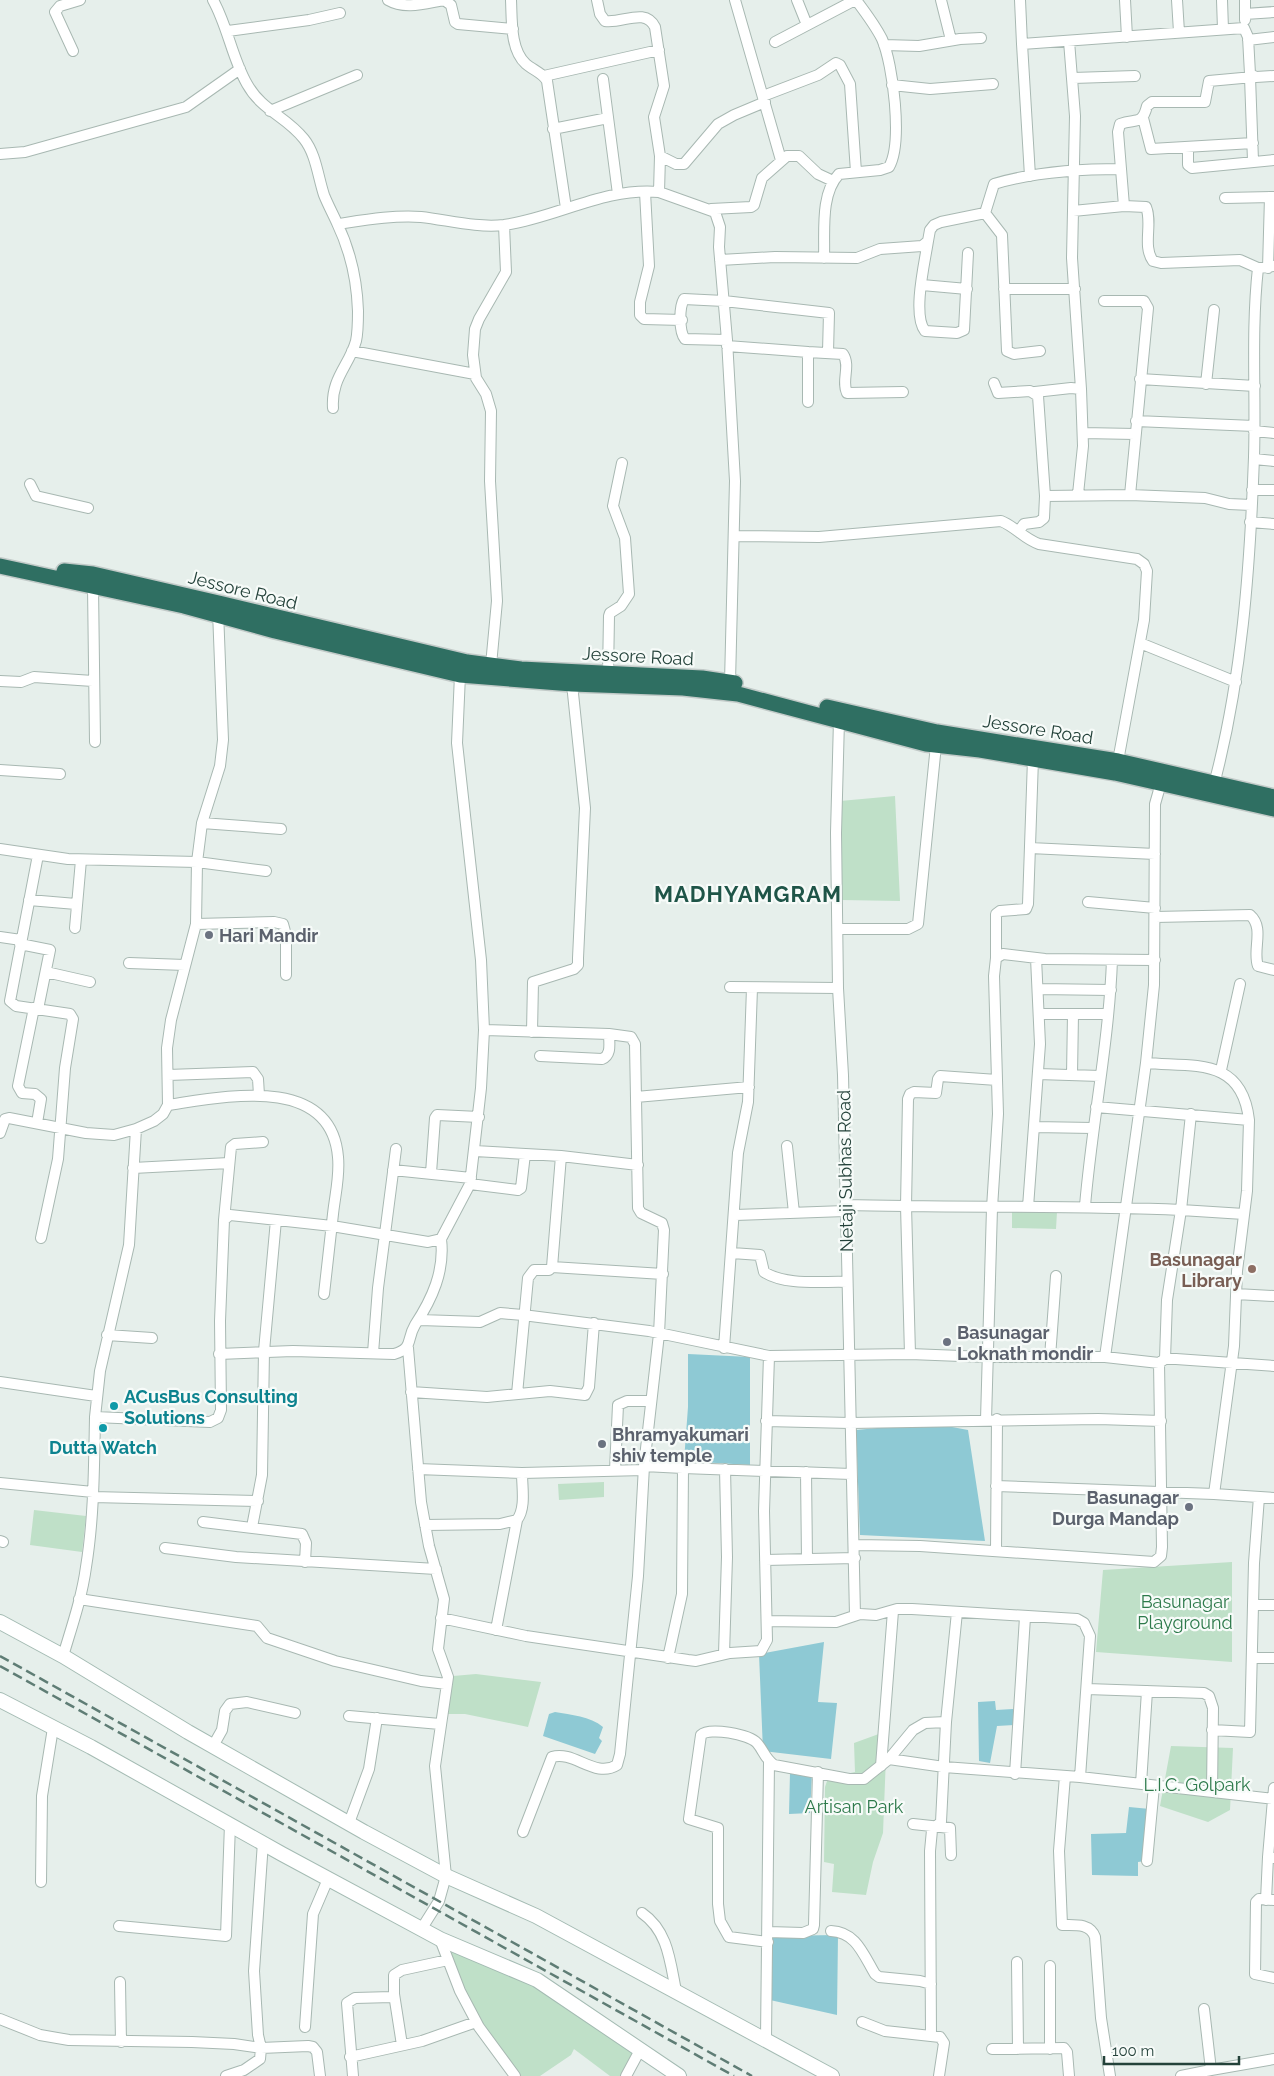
<svg xmlns="http://www.w3.org/2000/svg" width="1274" height="2076" font-family="Raleway,sans-serif">
<style>
.green{fill:#bfe0c8}
.water{fill:#8ec9d4}
.lines{fill:none;stroke-linecap:round;stroke-linejoin:round}
.street-casing{stroke:#a8b8b2;stroke-width:12}
.secondary-casing{stroke:#a4bbb3;stroke-width:16}
.highway-casing{stroke:#c2cac8;stroke-width:18}
.street{stroke:#fff;stroke-width:10}
.secondary{stroke:#fff;stroke-width:14}
.highway{stroke:#2f6f62;stroke-width:15}
.rail{stroke:#5f7d75;stroke-width:2.5;stroke-dasharray:10 5;stroke-linecap:butt}
.worship-dot{fill:#6b7280;stroke:#f7fbf9;stroke-width:2}
.education-dot{fill:#8d6e63;stroke:#f7fbf9;stroke-width:2}
.culture-dot{fill:#0f9aa8;stroke:#f7fbf9;stroke-width:2}
.labels{text-anchor:middle;dominant-baseline:central;stroke-width:4.5;stroke-linejoin:round;paint-order:stroke}
.street-label{font-size:18px;fill:#24423a;stroke:#f7fbf9}
.worship-label{font-size:18px;font-weight:bold;fill:#5b616d;stroke:#f7fbf9;text-anchor:start}
.education-label{font-size:18px;font-weight:bold;fill:#785e54;stroke:#f7fbf9;text-anchor:end}
.culture-label{font-size:18px;font-weight:bold;fill:#0d838f;stroke:#f7fbf9;text-anchor:start}
.park-label{font-size:18px;fill:#2d7a4b;stroke:#f7fbf9}
.district-label{font-size:22px;font-weight:bold;letter-spacing:1px;fill:#1f5548;stroke:#f7fbf9}
</style>
<rect width="100%" height="100%" fill="#e6efeb"/>
<path class="green" d="M 895,796 L 900,901 L 841,900 L 840,801 Z
M 1012,1212 L 1057,1212 L 1056,1229 L 1012,1228 Z
M 604,1482 L 604,1497 L 559,1500 L 558,1484 Z
M 34,1510 L 86,1516 L 82,1552 L 30,1545 Z
M 1232,1562 L 1232,1662 L 1096,1652 L 1103,1570 Z
M 476,1674 L 541,1682 L 528,1727 L 465,1714 L 446,1714 L 453,1676 Z
M 887,1731 L 883,1833 L 873,1862 L 866,1895 L 832,1892 L 834,1864 L 824,1862 L 825,1787 L 828,1778 L 855,1772 L 854,1743 Z
M 1171,1746 L 1233,1748 L 1230,1810 L 1208,1822 L 1160,1806 Z
M 444,1943 L 520,1975 L 640,2050 L 626,2076 L 610,2076 L 574,2049 L 571,2055 L 540,2076 L 519,2076 L 479,2020 L 462,1989 Z"/>
<path class="water" d="M 688,1354 L 750,1357 L 750,1465 L 684,1461 L 688,1407 Z
M 931,1423 L 968,1430 L 985,1541 L 860,1535 L 856,1430 Z
M 824,1642 L 818,1702 L 837,1703 L 831,1759 L 763,1751 L 759,1654 Z
M 995,1701 L 996,1710 L 1013,1709 L 1014,1725 L 997,1726 L 990,1763 L 979,1761 L 978,1702 Z
M 555,1712 C 571,1715 590,1716 603,1727 L 599,1738 L 602,1741 L 595,1754 L 543,1736 L 549,1714 Z
M 790,1773 L 812,1773 L 810,1813 L 789,1814 Z
M 1129,1807 L 1150,1809 L 1145,1861 L 1138,1862 L 1138,1876 L 1092,1875 L 1091,1834 L 1126,1833 Z
M 838,1935 L 837,2015 L 770,2000 L 769,1936 Z"/>
<g class="lines">
<defs>
<path id="street" d="M 213,0 C 228,27 232,58 247,84 C 262,111 286,116 304,139 C 316,154 318,177 324,195 C 328,205 333,214 337,223 C 350,250 357,280 358,311 C 358,320 358,332 356,341 C 349,366 331,378 333,408
M 388,0 C 405,10 426,3 444,0 L 451,5 L 455,22 L 458,24 L 513,29
M 511,0 C 512,19 510,50 526,64 C 533,70 543,73 547,81 L 566,208
M 597,0 L 600,14 L 605,21 C 622,24 645,7 655,27 L 664,86 L 654,117 L 660,156 L 659,192
M 735,0 L 781,160
M 797,0 L 807,25
M 941,0 L 951,40
M 1020,0 L 1022,44
M 1125,0 L 1127,37
M 1177,0 L 1179,32
M 1222,0 L 1223,29
M 1245,14 L 1274,12
M 1245,20 L 1245,0
M 228,31 L 309,20 L 340,13
M 1248,40 L 1274,37
M 1069,41 L 1075,116 L 1072,258 L 1081,389
M 775,42 L 855,0
M 884,45 L 919,46 L 960,39 L 981,38
M 73,51 L 55,12 L 60,6 L 80,0
M 544,76 L 659,50
M 1250,77 L 1253,161
M 1253,77 L 1209,81 L 1205,102 L 1152,102 L 1147,106 C 1142,126 1136,118 1120,124 L 1118,132 L 1124,206 L 1146,207 C 1153,223 1142,246 1153,261 L 1161,263 L 1240,260 L 1258,268 L 1274,266
M 1073,78 L 1135,76
M 603,79 L 618,194
M 892,85 L 930,89 L 993,84
M 763,96 L 818,75 L 836,63 L 840,65 L 850,84 L 856,172
M 270,111 L 357,75
M 1143,118 L 1151,149 L 1253,143
M 553,129 L 608,118
M 1188,147 L 1188,165 L 1192,168 L 1274,160
M 0,154 L 25,152 L 186,107 L 240,69
M 660,156 L 676,164 L 684,164 L 718,124 L 734,115 L 765,102
M 1030,176 L 1022,44 L 1244,28 L 1248,37 L 1250,74 L 1256,77 L 1274,76
M 645,192 L 649,266 L 640,302 L 640,315 L 644,319 L 682,320
M 1225,198 L 1274,197
M 711,209 L 751,207 L 754,205 L 762,178 L 787,156 L 799,156 L 818,174 L 833,181
M 1073,211 L 1124,206
M 985,213 L 1002,235 L 1007,351 L 1014,354 L 1040,351
M 338,224 C 365,220 394,215 421,217 C 448,220 476,228 504,225 C 556,218 604,187 659,192 L 715,212 L 720,227 L 719,247 L 727,340 L 735,481 L 730,682
M 928,241 C 925,261 912,315 925,331 L 957,333 L 964,330 L 968,253
M 824,258 C 825,232 820,194 839,174 L 880,170 L 889,167 C 903,143 893,64 882,39 C 875,25 865,12 856,0
M 720,260 L 775,257 L 857,258 L 880,249 L 922,246 L 928,241 L 930,230 L 934,225 L 941,222 L 985,213 L 994,184 C 1034,172 1079,169 1121,169
M 1268,268 L 1270,197
M 922,285 L 967,289
M 1004,289 L 1075,289
M 1104,301 L 1144,301 L 1148,308 L 1130,495
M 727,340 L 685,339 C 679,332 679,307 684,299 L 724,301 L 829,313 L 828,352
M 727,346 L 808,352 L 808,402
M 352,351 L 475,374
M 808,352 L 843,354 C 851,366 841,381 847,393 L 903,392
M 1140,379 L 1255,386
M 994,383 L 998,393 L 1030,391 L 1038,396 L 1045,496 L 1044,518 L 1039,522 L 1024,524 L 1019,531
M 1206,384 L 1214,310
M 1035,392 L 1071,388 L 1081,389 L 1083,446 L 1078,494
M 1136,421 L 1254,426
M 1254,431 L 1274,433
M 1083,433 L 1135,434
M 1254,459 L 1274,461
M 30,484 L 36,496 L 88,508
M 1252,490 L 1274,490
M 1045,496 L 1130,495 L 1205,498 L 1229,504 L 1251,505
M 1250,522 L 1274,524
M 734,536 L 819,537 L 1001,521 C 1016,527 1024,539 1039,544 L 1137,559 L 1144,564 L 1147,571 L 1144,620 L 1118,761
M 93,587 L 95,742
M 1140,643 L 1236,682
M 491,665 L 497,601 L 490,481 L 491,411 L 486,394 L 476,378 L 473,355 L 475,329 L 479,319 L 506,272 L 504,225
M 608,674 L 609,616 L 610,613 L 621,606 L 629,594 L 625,538 L 613,506 L 622,463
M 0,681 L 21,682 L 34,677 L 93,681
M 839,720 L 836,833 L 838,988 L 843,1075 L 855,1615
M 0,770 L 60,774
M 1213,788 C 1242,681 1250,568 1254,457 C 1256,394 1251,331 1258,268
M 202,823 L 281,829
M 1030,848 L 1155,854
M 0,849 L 68,859 L 197,862 L 266,871
M 38,855 L 10,1001 L 16,1006 L 70,1014 L 73,1019 L 65,1068 L 58,1159 L 41,1238
M 29,900 L 76,904
M 1088,902 L 1155,908
M 1155,917 L 1250,915 C 1265,928 1252,950 1258,966 L 1274,970
M 196,924 L 274,922 L 283,924 L 286,935 L 286,975
M 75,928 L 81,860
M 838,929 L 908,929 L 918,924 L 936,745
M 0,937 L 21,940
M 20,944 L 50,950 L 38,1009
M 996,958 L 996,914 L 1000,911 L 1026,909 L 1028,904 L 1033,759
M 129,963 L 185,965
M 46,972 L 90,982
M 730,987 L 838,988
M 1038,989 L 1111,990
M 34,1008 L 18,1086 L 22,1093 L 35,1094 L 41,1099 L 37,1123
M 1040,1014 L 1108,1014
M 484,1030 L 609,1034 L 631,1037 L 635,1044 L 638,1208 L 641,1213 L 662,1223 L 664,1230 L 659,1334 L 644,1466 L 638,1576 L 620,1754 L 617,1765 C 595,1779 574,1750 552,1757 L 523,1832
M 532,1032 L 533,982 L 574,969 L 578,965 L 578,958 L 585,808 L 572,684
M 540,1056 L 602,1059 C 612,1055 609,1043 609,1034
M 1146,1063 C 1194,1067 1242,1057 1249,1120
M 1221,1070 L 1240,984
M 1038,1074 L 1100,1076
M 168,1075 L 253,1072 L 258,1079 L 259,1095
M 1072,1075 L 1073,1014
M 636,1097 L 749,1087
M 168,1105 C 222,1097 331,1073 338,1157 C 340,1176 335,1195 333,1214 C 330,1241 327,1267 324,1294
M 1096,1107 L 1249,1120 L 1247,1191 L 1237,1271 L 1234,1346 L 1214,1494
M 1034,1127 L 1093,1128
M 0,1133 L 5,1119 L 9,1118 L 86,1133 L 114,1135 L 136,1129 L 154,1121 L 163,1114 L 168,1105 L 167,1048 L 171,1020 L 196,924 L 197,862 L 202,823 L 220,766 L 223,740 L 218,611
M 787,1146 L 794,1213
M 475,1151 L 561,1156 L 638,1165
M 133,1168 L 229,1163
M 393,1170 L 471,1178
M 431,1173 L 435,1118 L 437,1115 L 479,1117
M 470,1184 L 518,1190 L 521,1188 L 525,1154
M 845,1205 C 957,1208 1069,1205 1181,1210 L 1191,1114
M 1085,1206 C 1092,1123 1109,1042 1112,960
M 1028,1207 L 1040,1044 L 1036,958
M 735,1215 L 845,1211
M 224,1220 L 231,1147 L 235,1144 L 263,1142
M 732,1253 L 760,1255 L 764,1272 C 786,1286 822,1281 847,1282
M 552,1267 L 663,1274
M 1236,1294 L 1274,1296
M 420,1320 L 480,1322 L 500,1313 L 523,1315 L 649,1331 L 769,1356 L 910,1354 L 986,1357 L 1105,1357 L 1159,1363 L 1165,1359 L 1176,1359 L 1274,1366
M 107,1335 L 152,1338
M 408,1348 L 421,1502 L 429,1546 L 444,1599 L 438,1649 L 448,1677 L 435,1766 L 446,1876 L 439,1901 L 422,1928
M 724,1348 L 738,1153 L 748,1102 L 752,988
M 373,1353 L 378,1288 L 396,1149
M 219,1354 L 293,1351 L 394,1354 C 414,1348 406,1340 415,1325 C 432,1299 445,1271 441,1239
M 910,1354 L 906,1206 L 908,1099 L 910,1094 L 914,1092 L 936,1093 L 938,1079 L 940,1076 L 997,1080
M 1050,1357 L 1056,1276
M 1105,1357 L 1146,1063 L 1154,985 L 1155,804 L 1161,783
M 1165,1359 L 1167,1300 L 1181,1210 L 1244,1214
M 0,1382 L 96,1396
M 411,1392 L 487,1397 L 550,1391 L 585,1395 L 589,1387 L 594,1323
M 517,1394 L 528,1278 L 534,1270 L 549,1270 L 552,1267 L 561,1156
M 95,1417 L 100,1371 L 129,1245 L 136,1129
M 986,1420 L 992,1208 L 998,1114 L 994,976 L 996,958 L 1003,954 L 1045,959 L 1155,960
M 766,1421 L 850,1423 L 1098,1419 L 1161,1421
M 644,1466 L 683,1468 L 682,1594 L 668,1658
M 683,1468 L 851,1474
M 418,1469 L 522,1473 L 644,1470
M 615,1470 L 618,1405 L 627,1401 L 651,1401
M 806,1472 L 807,1559
M 0,1483 L 93,1492
M 996,1486 L 1214,1494 L 1274,1498
M 93,1497 L 258,1501
M 203,1522 L 302,1534 L 306,1543 L 305,1562
M 425,1525 L 500,1524 L 517,1520 C 526,1508 522,1488 522,1473
M 252,1527 L 262,1475 L 264,1351 L 276,1220
M 0,1541 L 3,1542
M 855,1545 L 920,1546 L 1154,1562 L 1161,1556 L 1162,1547 L 1159,1363
M 165,1548 L 236,1557 L 436,1569
M 996,1551 L 997,1419
M 765,1560 L 855,1558
M 79,1599 L 257,1626 L 267,1638 L 335,1661 L 421,1681 L 447,1684
M 1254,1605 L 1274,1605
M 441,1618 L 526,1636 L 688,1660 L 696,1661 L 730,1653 L 761,1651 L 767,1640 L 764,1511 L 769,1356
M 767,1621 L 836,1622 L 860,1614 L 876,1615 L 897,1609 L 912,1609 L 1077,1619 L 1084,1623 L 1090,1636 L 1080,1777
M 496,1630 L 517,1520
M 724,1654 L 727,1557 L 725,1469
M 63,1656 C 72,1626 82,1597 86,1567 C 94,1518 94,1467 95,1417 L 210,1422 L 218,1418 L 221,1410 L 220,1321 L 224,1220 L 230,1215 L 332,1226 L 428,1242 L 441,1239 L 470,1184 L 481,1088 L 484,1030 L 481,960 L 457,743 L 460,675
M 1252,1658 L 1274,1658
M 1087,1689 L 1204,1693 L 1209,1696 L 1213,1708 L 1212,1792
M 349,1716 L 440,1724
M 1212,1730 L 1250,1732 L 1254,1563 L 1259,1497
M 213,1746 L 222,1730 L 225,1711 L 230,1704 L 247,1702 L 295,1713
M 889,1759 L 944,1767 L 1080,1777 L 1274,1799
M 881,1766 L 893,1611
M 1015,1774 L 1025,1617
M 1065,1776 L 1059,1851 L 1062,1925 C 1075,1925 1090,1923 1095,1937 L 1101,2018 L 1110,2076
M 1141,1784 L 1147,1691
M 1274,1788 L 1268,1857 L 1274,1858
M 349,1823 L 369,1769 L 377,1718
M 913,1824 L 950,1828 L 951,1855
M 1147,1861 L 1154,1786
M 41,1882 L 42,1796 L 53,1728
M 1266,1900 L 1268,1857
M 1274,1900 L 1259,1899 L 1256,1902 L 1255,1974 L 1274,1978
M 642,1913 C 668,1931 670,1961 676,1991
M 119,1926 L 226,1936 L 230,1824
M 831,1931 C 856,1932 863,1954 875,1974 L 879,1977 L 920,1981 L 931,1984
M 768,1932 L 803,1933 L 813,1929 L 814,1925 L 818,1772
M 440,1939 L 460,1991 L 479,2027 L 515,2076
M 768,1942 L 729,1937 L 720,1921 L 718,1904 L 718,1828 L 689,1819 L 701,1735 C 709,1727 749,1734 757,1743 C 764,1751 765,1759 774,1765 L 849,1779 L 864,1779 L 889,1759 L 913,1730 L 925,1723 L 946,1722
M 1017,1962 L 1018,2049
M 1050,1966 L 1050,2049
M 120,1982 L 121,2042
M 394,1994 L 402,2045
M 0,2019 L 40,2035 L 69,2040 L 192,2042 L 234,2044 L 261,2048 L 308,2046 L 313,2047 L 317,2052 L 320,2076
M 862,2022 L 885,2031 L 940,2037 L 944,2043 L 939,2076
M 305,2027 L 313,1914 L 328,1879
M 931,2036 L 930,1851 L 932,1830 L 941,1822 L 946,1722 L 957,1612
M 766,2039 L 769,1762
M 992,2049 L 1064,2048 L 1067,2052 L 1069,2076
M 350,2057 L 422,2041 L 476,2022
M 1211,2070 L 1274,2059
M 226,2076 L 244,2070 L 260,2059 L 261,2048 L 258,2035 L 254,1971 L 263,1842
M 353,2076 L 347,2003 L 355,1998 L 392,1997 L 394,1994 L 394,1975 L 402,1970 L 448,1960
M 626,2076 L 640,2050
M 1181,2076 L 1211,2070 L 1204,2009"/>
<path id="secondary" d="M 0,1622 L 63,1656 L 188,1732 L 364,1832 L 446,1876 L 536,1916 L 832,2076
M 0,1700 L 91,1747 L 282,1854 L 440,1939 L 537,1980 L 679,2076"/>
<path id="highway" d="M 0,566 L 184,606 L 275,631 L 460,675 L 572,684 L 683,688 L 738,694 L 926,744 L 980,750 L 1115,773 L 1274,809
M 64,571 L 93,574 L 223,604 L 467,662 L 521,669 L 702,678 L 735,683
M 827,707 L 937,732 L 1118,761 L 1274,797"/>
</defs>
<use href="#street" class="street-casing"/>
<use href="#secondary" class="secondary-casing"/>
<use href="#highway" class="highway-casing"/>
<use href="#street" class="street"/>
<use href="#secondary" class="secondary"/>
<use href="#highway" class="highway"/>
<path class="rail" d="M 0,1656 L 752,2076
M 0,1666 L 734,2076"/>
</g>
<g class="worship-dot">
<circle cx="209" cy="935" r="5"/>
<circle cx="947" cy="1342" r="5"/>
<circle cx="602" cy="1444" r="5"/>
<circle cx="1189" cy="1507" r="5"/>
</g>
<circle class="education-dot" cx="1252" cy="1269" r="5"/>
<g class="culture-dot">
<circle cx="114" cy="1406" r="5"/>
<circle cx="103" cy="1428" r="5"/>
</g>
<g class="labels">
<g class="street-label">
<text transform="translate(243 590) rotate(14)">Jessore Road</text>
<text transform="translate(638 656) rotate(3)">Jessore Road</text>
<text transform="translate(1038 729) rotate(9)">Jessore Road</text>
<text transform="translate(845 1171) rotate(-91)">Netaji Subhas Road</text>
</g>
<g class="worship-label">
<text x="219" y="935">Hari Mandir</text>
<text x="957" y="1332">Basunagar<tspan x="957" dy="21">Loknath mondir</tspan></text>
<text x="612" y="1434">Bhramyakumari<tspan x="612" dy="21">shiv temple</tspan></text>
<text x="1179" y="1497" text-anchor="end">Basunagar<tspan x="1179" dy="21">Durga Mandap</tspan></text>
</g>
<g class="education-label">
<text x="1242" y="1259">Basunagar<tspan x="1242" dy="21">Library</tspan></text>
</g>
<g class="culture-label">
<text x="124" y="1396">ACusBus Consulting<tspan x="124" dy="21">Solutions</tspan></text>
<text x="103" y="1447" text-anchor="middle">Dutta Watch</text>
</g>
<g class="park-label">
<text x="1185" y="1601">Basunagar<tspan x="1185" dy="21">Playground</tspan></text>
<text x="1197" y="1784">L.I.C. Golpark</text>
<text x="854" y="1806">Artisan Park</text>
</g>
<g class="district-label">
<text x="748" y="894">MADHYAMGRAM</text>
</g>
</g>
<path d="M1104 2056v8h135v-8" fill="none" stroke="#24423a" stroke-width="2.5"/>
<text x="1112" y="2056" font-size="15" fill="#24423a" stroke="#f7fbf9" stroke-width="4" paint-order="stroke">100 m</text>
</svg>
